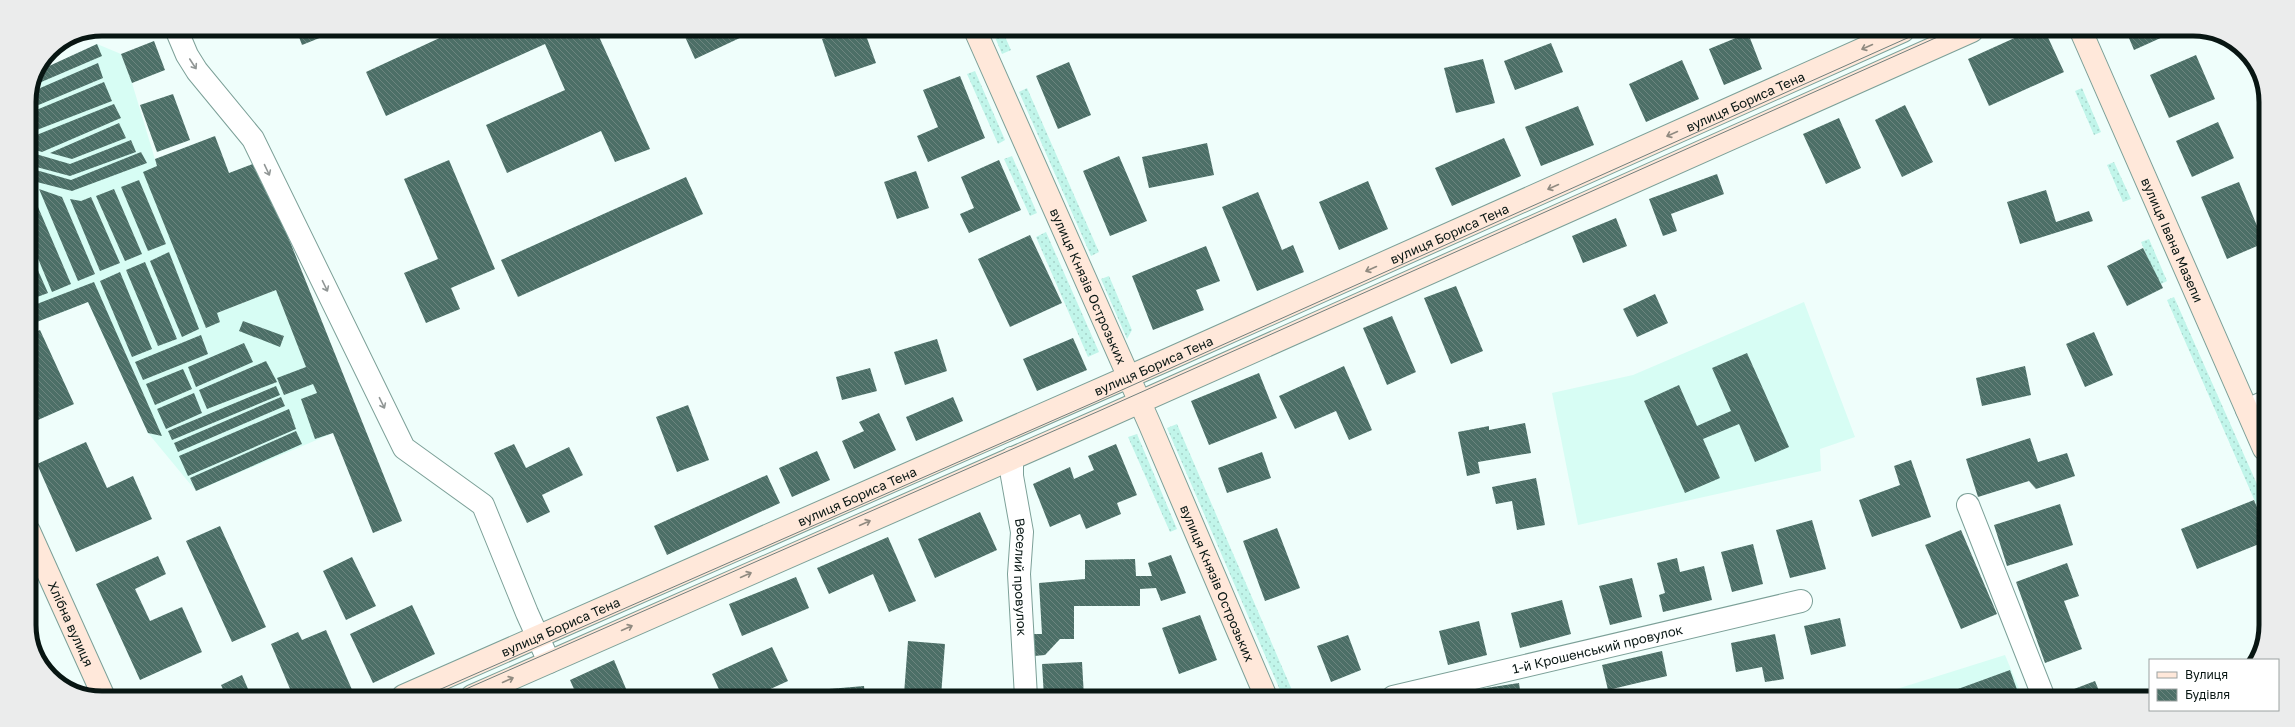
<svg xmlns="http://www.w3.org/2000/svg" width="2295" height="727" font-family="'Golos Text',sans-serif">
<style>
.built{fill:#d7fdf4}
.grass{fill:url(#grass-dots)}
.building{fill:url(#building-back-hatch)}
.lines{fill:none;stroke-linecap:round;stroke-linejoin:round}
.street-casing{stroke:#7ca098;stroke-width:24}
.secondary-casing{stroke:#7ca098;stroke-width:24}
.street{stroke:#fff;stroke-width:22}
.secondary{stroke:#ffe8da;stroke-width:22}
.tram{stroke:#707f7c;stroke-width:1}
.oneway{stroke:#908a80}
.oneway2{stroke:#909695}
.labels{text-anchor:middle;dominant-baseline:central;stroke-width:4;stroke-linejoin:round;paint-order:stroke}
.street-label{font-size:13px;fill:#081613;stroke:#fff}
.rim{fill:none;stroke:#081613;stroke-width:5}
</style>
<defs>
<pattern id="grass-dots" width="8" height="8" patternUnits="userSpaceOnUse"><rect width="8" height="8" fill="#c1f5ea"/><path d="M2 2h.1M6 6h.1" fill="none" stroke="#a4d1c8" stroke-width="1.8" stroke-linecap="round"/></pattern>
<pattern id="building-back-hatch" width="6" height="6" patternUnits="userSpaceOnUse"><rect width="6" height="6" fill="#4c6f67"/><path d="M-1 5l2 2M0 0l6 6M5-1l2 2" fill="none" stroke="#6c857f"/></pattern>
</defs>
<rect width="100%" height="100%" fill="#effefb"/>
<path class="built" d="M 97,44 L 121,54 L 132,83 L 157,166 L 217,313 L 276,290 L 333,433 L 196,491 L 148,433 L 88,302 L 29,325 L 29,101 L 35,74 Z
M 1804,302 L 1855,437 L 1820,449 L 1821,471 L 1578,525 L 1552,393 L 1633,375 Z
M 2005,655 L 2023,698 L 1868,698 Z"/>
<path class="grass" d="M 992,30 L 1002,30 L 1011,50 L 1002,54 Z
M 975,71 L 1005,140 L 998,144 L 967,74 Z
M 1027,88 L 1099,252 L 1091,256 L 1019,92 Z
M 2082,88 L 2101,132 L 2094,135 L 2075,91 Z
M 1012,156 L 1037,213 L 1030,216 L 1004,159 Z
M 2114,162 L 2131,199 L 2123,202 L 2107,165 Z
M 1046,232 L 1099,352 L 1088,357 L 1036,237 Z
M 2149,239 L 2167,281 L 2159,285 L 2141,242 Z
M 1109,276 L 1132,330 L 1127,339 L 1101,279 Z
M 2174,297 L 2264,500 L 2264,522 L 2167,300 Z
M 1177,424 L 1295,697 L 1283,697 L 1167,428 Z
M 1137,434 L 1177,529 L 1170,532 L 1128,437 Z"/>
<path class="building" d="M 296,29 L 342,29 L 302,45 Z
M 459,29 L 596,30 L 650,149 L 615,162 L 601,131 L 507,173 L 486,125 L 565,90 L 545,44 L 386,116 L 366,72 Z
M 682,30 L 741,30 L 744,36 L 695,59 Z
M 850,30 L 864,30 L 876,63 L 835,77 L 822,39 Z
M 1018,30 L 1038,30 L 1020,37 Z
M 2030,31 L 2045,31 L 2064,72 L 1989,106 L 1968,59 Z
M 2126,31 L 2163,31 L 2165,36 L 2134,50 Z
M 1748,33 L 1762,69 L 1724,85 L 1709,49 Z
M 154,41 L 165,70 L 132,83 L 121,54 Z
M 1551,43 L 1563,72 L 1515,90 L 1504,61 Z
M 97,44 L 102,56 L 32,86 L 36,72 Z
M 2196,55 L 2215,99 L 2169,118 L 2150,75 Z
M 1483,59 L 1495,103 L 1456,113 L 1444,68 Z
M 1682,60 L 1699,99 L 1646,122 L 1629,84 Z
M 1069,62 L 1091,115 L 1058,129 L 1036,76 Z
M 98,63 L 103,78 L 29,109 L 31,92 Z
M 960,76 L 985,138 L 928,162 L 917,136 L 938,127 L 923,90 Z
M 104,82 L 112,101 L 29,133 L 29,113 Z
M 173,94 L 190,140 L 157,152 L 140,105 Z
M 114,104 L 121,118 L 42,152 L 29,148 L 29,138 Z
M 1905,105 L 1933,162 L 1902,177 L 1875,120 Z
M 1578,106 L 1594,145 L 1541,166 L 1525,127 Z
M 1839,118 L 1861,168 L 1826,184 L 1803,134 Z
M 2218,122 L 2234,158 L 2192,177 L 2176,141 Z
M 119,123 L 126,138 L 72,159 L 50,153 Z
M 215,136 L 229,173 L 258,162 L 402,521 L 373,533 L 333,433 L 315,439 L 301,399 L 317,393 L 313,384 L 284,395 L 277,378 L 306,367 L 276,290 L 217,313 L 220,322 L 206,328 L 143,172 L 157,166 L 155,159 Z
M 1504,138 L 1521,176 L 1452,206 L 1435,168 Z
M 131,140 L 136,152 L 70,176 L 29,165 L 29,152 L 70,164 Z
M 1207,143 L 1214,175 L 1149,188 L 1142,157 Z
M 141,152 L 147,163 L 72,191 L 29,180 L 29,168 L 71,180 Z
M 1119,156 L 1147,221 L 1110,236 L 1083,171 Z
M 449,160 L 495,269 L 451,288 L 460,309 L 426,323 L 404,273 L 438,259 L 404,179 Z
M 999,160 L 1021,210 L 969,233 L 960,214 L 974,208 L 961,177 Z
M 916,171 L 929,208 L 897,219 L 884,182 Z
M 1717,174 L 1724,194 L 1671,214 L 1677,231 L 1663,236 L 1649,199 Z
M 686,177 L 703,214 L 518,297 L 501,260 Z
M 139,180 L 166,244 L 148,251 L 121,187 Z
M 1368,181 L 1388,229 L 1339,250 L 1319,202 Z
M 2239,182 L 2264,243 L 2227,259 L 2201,197 Z
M 29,186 L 71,284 L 52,292 L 29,237 Z
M 39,189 L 62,197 L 95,274 L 78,281 Z
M 114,189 L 142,254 L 125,261 L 96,196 Z
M 2046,190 L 2056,222 L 2089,211 L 2093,221 L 2020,244 L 2007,202 Z
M 1258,192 L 1282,250 L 1293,245 L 1304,272 L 1257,291 L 1222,207 Z
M 91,197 L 120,263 L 100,271 L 70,199 L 81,201 Z
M 1616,218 L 1627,246 L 1583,263 L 1572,236 Z
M 1030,235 L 1062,303 L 1010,327 L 978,259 Z
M 1206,246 L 1220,281 L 1196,290 L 1204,310 L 1153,330 L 1132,276 Z
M 2143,248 L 2163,288 L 2127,306 L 2107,266 Z
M 29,250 L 48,293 L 29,300 Z
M 169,252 L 199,329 L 182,337 L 150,261 Z
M 145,262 L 177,339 L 158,346 L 126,270 Z
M 120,272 L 152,349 L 132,357 L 100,281 Z
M 94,282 L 162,436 L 148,433 L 88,302 L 29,325 L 29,307 Z
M 1456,286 L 1483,351 L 1451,364 L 1424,298 Z
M 1655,294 L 1668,323 L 1637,337 L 1623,309 Z
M 1392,316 L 1416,372 L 1387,385 L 1363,328 Z
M 243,321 L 284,336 L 280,347 L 239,331 Z
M 40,330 L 74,404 L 38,420 L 29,402 L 29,335 Z
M 2094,332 L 2113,375 L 2085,387 L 2066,344 Z
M 201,335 L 208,354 L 143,380 L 135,362 Z
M 1073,338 L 1087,370 L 1037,391 L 1023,359 Z
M 937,339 L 947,371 L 905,385 L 894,352 Z
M 244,343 L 253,362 L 196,387 L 188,367 Z
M 1747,353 L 1789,447 L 1755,462 L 1739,424 L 1703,439 L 1720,478 L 1685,493 L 1644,401 L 1679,385 L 1697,426 L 1731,411 L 1712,368 Z
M 266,361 L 277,382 L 207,409 L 199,390 Z
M 1344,366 L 1372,430 L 1349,440 L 1336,411 L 1295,429 L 1279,396 Z
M 2025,366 L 2031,395 L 1982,406 L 1976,378 Z
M 870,368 L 877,391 L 842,400 L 836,377 Z
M 183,369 L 192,389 L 155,405 L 146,384 Z
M 1259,373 L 1277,418 L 1209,445 L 1191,401 Z
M 276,386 L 280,395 L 172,440 L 168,431 Z
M 194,393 L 202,413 L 166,429 L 157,409 Z
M 281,397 L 285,406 L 178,452 L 174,443 Z
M 953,397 L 963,421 L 916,441 L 906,417 Z
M 688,405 L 709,460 L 677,472 L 656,417 Z
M 289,409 L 296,429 L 188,476 L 179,456 Z
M 879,413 L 896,450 L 854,469 L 842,441 L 864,431 L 859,422 Z
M 1525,423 L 1531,453 L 1478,462 L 1480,473 L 1467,476 L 1458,432 L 1489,426 L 1489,430 Z
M 296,431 L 302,444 L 196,491 L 190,478 Z
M 2030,438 L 2038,462 L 2067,453 L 2075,476 L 2036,489 L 2029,481 L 1978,497 L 1966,459 Z
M 86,442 L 107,488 L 133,476 L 152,519 L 76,552 L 37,464 Z
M 514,444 L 526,468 L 569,447 L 583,475 L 542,495 L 550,512 L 527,523 L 494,453 Z
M 1116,444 L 1137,495 L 1117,503 L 1121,514 L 1086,529 L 1080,514 L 1050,527 L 1033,484 L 1070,467 L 1074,479 L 1094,470 L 1088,456 Z
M 817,451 L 830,480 L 792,497 L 779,468 Z
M 1262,452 L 1271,478 L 1227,493 L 1218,468 Z
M 1911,460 L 1931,517 L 1872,537 L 1859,500 L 1900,485 L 1894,466 Z
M 767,475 L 780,503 L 667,555 L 654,526 Z
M 1536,478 L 1545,525 L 1517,530 L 1512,501 L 1496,504 L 1492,487 Z
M 2254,500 L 2264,524 L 2264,542 L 2197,569 L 2181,529 Z
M 2060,504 L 2073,545 L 2007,566 L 1994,525 Z
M 980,512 L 997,550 L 935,578 L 918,539 Z
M 1812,520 L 1826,569 L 1790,578 L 1776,530 Z
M 220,526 L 266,627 L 232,642 L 186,541 Z
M 1277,528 L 1300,588 L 1265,601 L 1243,541 Z
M 1961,530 L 1997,614 L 1961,629 L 1925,545 Z
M 888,537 L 916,601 L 889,612 L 873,574 L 829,594 L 817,568 Z
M 1753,544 L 1763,584 L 1732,592 L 1721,552 Z
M 1171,555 L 1186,593 L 1161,601 L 1156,588 L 1140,589 L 1140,606 L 1074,606 L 1074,639 L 1060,639 L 1045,655 L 1034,656 L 1034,634 L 1042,634 L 1039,583 L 1085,579 L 1085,560 L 1135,559 L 1136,576 L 1152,576 L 1148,563 Z
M 158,556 L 166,574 L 135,589 L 150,621 L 182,607 L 202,652 L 140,680 L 96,584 Z
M 352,557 L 376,606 L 346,620 L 323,571 Z
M 1677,558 L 1680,572 L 1704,566 L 1712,600 L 1663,612 L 1659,595 L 1665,593 L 1657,563 Z
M 2067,563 L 2079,596 L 2064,601 L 2082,649 L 2045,663 L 2016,582 Z
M 796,577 L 809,608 L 742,636 L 729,604 Z
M 1632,578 L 1642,617 L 1610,625 L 1599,586 Z
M 1562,600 L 1571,634 L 1520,648 L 1511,613 Z
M 412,605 L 435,654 L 373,683 L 350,634 Z
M 1200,615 L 1217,660 L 1179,674 L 1162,628 Z
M 1840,618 L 1846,646 L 1811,655 L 1804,626 Z
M 29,621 L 41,647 L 53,676 L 44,670 L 29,630 Z
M 1479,621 L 1487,655 L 1448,665 L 1439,631 Z
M 326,630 L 353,692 L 344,696 L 293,696 L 271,644 L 298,632 L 302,640 Z
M 1775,634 L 1784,679 L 1765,682 L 1762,667 L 1736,672 L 1731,643 Z
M 1348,635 L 1361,670 L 1331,682 L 1317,646 Z
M 908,641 L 945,644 L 941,696 L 904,694 Z
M 772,647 L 788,681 L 755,696 L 722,696 L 712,674 Z
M 1662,651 L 1667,676 L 1608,690 L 1602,665 Z
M 614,660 L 629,696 L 577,696 L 570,680 Z
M 1082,662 L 1084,697 L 1044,697 L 1042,664 Z
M 2010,670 L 2020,698 L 1949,698 L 1947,693 Z
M 242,675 L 251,696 L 226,696 L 221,685 Z
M 2095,681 L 2102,698 L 2062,698 L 2061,694 Z
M 1519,683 L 1521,697 L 1480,697 L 1479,689 Z
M 864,686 L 865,696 L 830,696 L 829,689 Z
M 212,689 L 215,696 L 197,696 Z"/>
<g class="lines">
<defs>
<g id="street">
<path d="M 176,29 L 187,55 L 197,71 L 253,139 L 404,448 L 483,505 L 527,613 L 549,662"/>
<path d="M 2247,410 L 2265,402"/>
<path id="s1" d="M 1012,458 L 1012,476 L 1022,532 L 1019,574 L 1026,697"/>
<path d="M 1968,505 L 2044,698"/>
<path id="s2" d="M 1393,697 L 1801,601"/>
</g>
<g id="secondary">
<path id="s3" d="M 975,30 L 1150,425 L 1266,697"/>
<path id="s4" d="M 2081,31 L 2264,449"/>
<path id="s5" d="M 29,531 L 103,695"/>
<path id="s6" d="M 403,696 L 1169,359 L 1903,31"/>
<path d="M 472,696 L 1102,419 L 1972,31"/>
</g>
</defs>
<use href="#street" class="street-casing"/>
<use href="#secondary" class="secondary-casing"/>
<use href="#street" class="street"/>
<use href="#secondary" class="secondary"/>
<path class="tram" d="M 425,696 L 1095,402 L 1923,31
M 450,696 L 1099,411 L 1951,31"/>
</g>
<defs><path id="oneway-shaft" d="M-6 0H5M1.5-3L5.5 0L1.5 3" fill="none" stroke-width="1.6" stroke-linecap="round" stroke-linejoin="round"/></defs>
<g class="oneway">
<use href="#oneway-shaft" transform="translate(1867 47) rotate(156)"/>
<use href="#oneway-shaft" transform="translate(1672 134) rotate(156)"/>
<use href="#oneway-shaft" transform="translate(1553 187) rotate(156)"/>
<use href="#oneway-shaft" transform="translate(1371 269) rotate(156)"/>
<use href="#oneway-shaft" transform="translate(865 523) rotate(-24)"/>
<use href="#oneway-shaft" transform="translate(746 575) rotate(-24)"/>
<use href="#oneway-shaft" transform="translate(627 628) rotate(-24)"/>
<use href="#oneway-shaft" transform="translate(508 680) rotate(-24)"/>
</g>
<g class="oneway2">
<use href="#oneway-shaft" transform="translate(193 64) rotate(57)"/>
<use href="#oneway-shaft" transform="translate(267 170) rotate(65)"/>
<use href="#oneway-shaft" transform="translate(325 286) rotate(64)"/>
<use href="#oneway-shaft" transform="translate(382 403) rotate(64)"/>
</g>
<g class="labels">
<g class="street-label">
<text stroke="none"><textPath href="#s6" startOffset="1468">вулиця Бориса Тена</textPath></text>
<text stroke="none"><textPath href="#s6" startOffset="1144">вулиця Бориса Тена</textPath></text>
<text stroke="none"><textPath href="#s4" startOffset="228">вулиця Івана Мазепи</textPath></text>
<text stroke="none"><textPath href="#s3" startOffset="280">вулиця Князів Острозьких</textPath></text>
<text stroke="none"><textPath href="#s6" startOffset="820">вулиця Бориса Тена</textPath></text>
<text stroke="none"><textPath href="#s6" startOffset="496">вулиця Бориса Тена</textPath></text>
<text stroke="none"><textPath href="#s1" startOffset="120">Веселий провулок</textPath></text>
<text stroke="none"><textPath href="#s3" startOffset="604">вулиця Князів Острозьких</textPath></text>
<text stroke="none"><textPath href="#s5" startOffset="102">Хлібна вулиця</textPath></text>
<text stroke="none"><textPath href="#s6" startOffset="172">вулиця Бориса Тена</textPath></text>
<text stroke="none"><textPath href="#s2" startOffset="210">1-й Крошенський провулок</textPath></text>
</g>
</g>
<path d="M0 0H2295V727H0ZM102 36H2193A66 66 0 0 1 2259 102V625A66 66 0 0 1 2193 691H102A66 66 0 0 1 36 625V102A66 66 0 0 1 102 36Z" fill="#ebecec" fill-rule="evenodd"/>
<path class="rim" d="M102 36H2193A66 66 0 0 1 2259 102V625A66 66 0 0 1 2193 691H102A66 66 0 0 1 36 625V102A66 66 0 0 1 102 36Z"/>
<rect x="2149" y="659" width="130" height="52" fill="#ffffff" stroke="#9ca2a1"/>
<rect x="2157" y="672" width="20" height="6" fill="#ffe8da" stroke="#9ca2a1"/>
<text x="2185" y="679" font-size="12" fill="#081613">Вулиця</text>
<rect x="2157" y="689" width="20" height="12" fill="url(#building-back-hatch)" stroke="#9ca2a1"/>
<text x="2185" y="699" font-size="12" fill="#081613">Будівля</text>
</svg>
